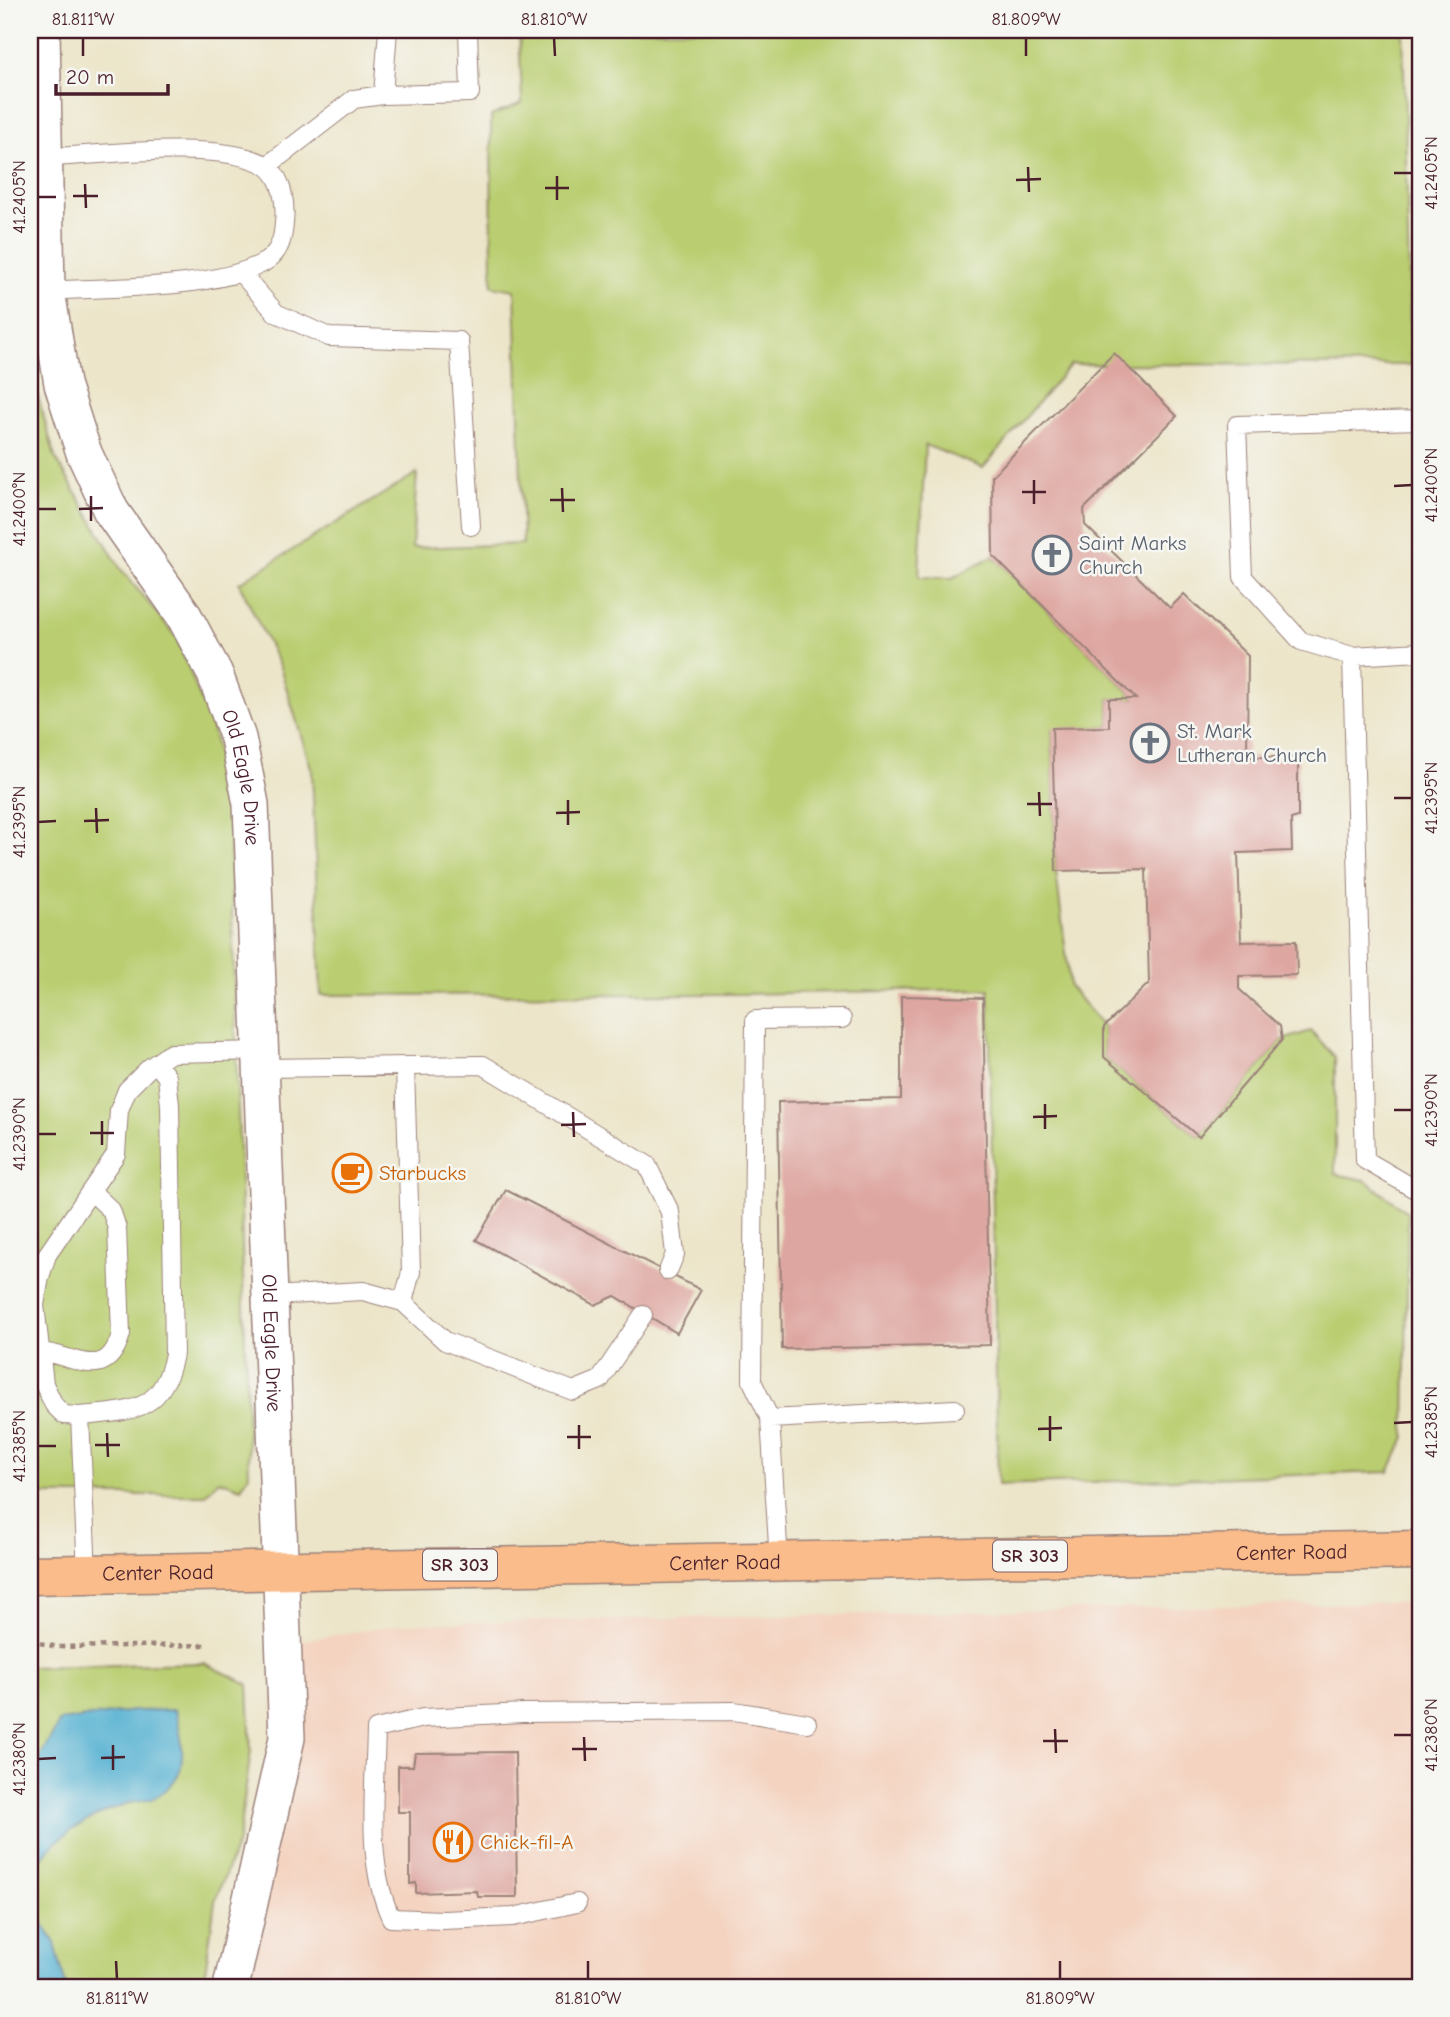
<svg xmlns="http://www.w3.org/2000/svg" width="1450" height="2017" font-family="'Comic Neue',sans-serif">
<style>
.built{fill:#f4d3c0}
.green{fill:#bace71;stroke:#82764e;stroke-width:2}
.water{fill:#54b1d2;stroke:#4f687e;stroke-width:2}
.building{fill:#dea6a0}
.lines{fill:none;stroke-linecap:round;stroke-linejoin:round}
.lane-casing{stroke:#9b827a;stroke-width:20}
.street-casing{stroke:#9b827a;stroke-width:38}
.primary-casing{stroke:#9b827a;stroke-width:41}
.path{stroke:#9b827a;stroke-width:4.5;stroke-dasharray:5 5;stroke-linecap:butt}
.lane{stroke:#fff;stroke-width:18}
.street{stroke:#fff;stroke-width:35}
.primary{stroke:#f9bc8a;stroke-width:38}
.ticks{fill:none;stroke:#4a1f2b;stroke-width:2.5}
.labels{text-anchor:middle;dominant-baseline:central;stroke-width:5;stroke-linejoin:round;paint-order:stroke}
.shield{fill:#f6f6f2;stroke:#7e6067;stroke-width:2}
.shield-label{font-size:19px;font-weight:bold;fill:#4a1f2b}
.worship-label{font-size:21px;fill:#5b616d;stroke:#f6f6f2;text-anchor:start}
.street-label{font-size:21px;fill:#4a1f2b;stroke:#f6f6f2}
.food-label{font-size:21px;fill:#c56008;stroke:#f6f6f2;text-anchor:start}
.neatline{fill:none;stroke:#4a1f2b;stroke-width:2.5}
.ticks-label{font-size:18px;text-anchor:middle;fill:#4a1f2b}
</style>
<rect width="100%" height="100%" fill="#f6f6f2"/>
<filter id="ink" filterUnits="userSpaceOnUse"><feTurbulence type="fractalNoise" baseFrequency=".0143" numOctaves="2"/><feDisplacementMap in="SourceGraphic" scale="14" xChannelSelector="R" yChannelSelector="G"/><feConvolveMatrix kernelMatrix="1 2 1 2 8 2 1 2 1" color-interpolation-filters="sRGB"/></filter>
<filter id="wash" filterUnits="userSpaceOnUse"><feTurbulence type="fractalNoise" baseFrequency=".00686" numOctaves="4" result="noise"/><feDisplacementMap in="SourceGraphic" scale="28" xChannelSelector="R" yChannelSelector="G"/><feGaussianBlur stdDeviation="1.57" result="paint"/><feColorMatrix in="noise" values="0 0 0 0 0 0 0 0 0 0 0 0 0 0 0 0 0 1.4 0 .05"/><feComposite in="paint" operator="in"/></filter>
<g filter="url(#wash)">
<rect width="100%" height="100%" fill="#ece5c9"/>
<path class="built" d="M 1420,1602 L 1420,1987 L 231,1987 L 248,1900 L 283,1643 L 405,1624 Z"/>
<path class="green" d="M 519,30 L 1403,30 L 1411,365 L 1071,364 L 983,468 L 925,445 L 919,577 L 952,578 L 993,556 L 1136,699 L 1109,699 L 1109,727 L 1052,729 L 1056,871 L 1070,987 L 1104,1027 L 1104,1057 L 1199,1137 L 1282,1040 L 1311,1031 L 1335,1057 L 1335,1174 L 1365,1180 L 1408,1213 L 1405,1437 L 1389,1472 L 998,1485 L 989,989 L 743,994 L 321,995 L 312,771 L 280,667 L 239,583 L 417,473 L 412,548 L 523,544 L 515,290 L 492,286 L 491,116 L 522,103 Z
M 30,368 L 55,457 L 120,568 L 177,638 L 213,731 L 229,811 L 249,1475 L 241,1488 L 219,1480 L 205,1495 L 30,1495 Z
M 204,1663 L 248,1684 L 251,1751 L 238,1841 L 215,1901 L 203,1987 L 30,1987 L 30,1667 Z"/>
<path class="water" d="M 175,1710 C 180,1730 186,1753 179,1774 C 176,1780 162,1794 156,1797 C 147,1802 134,1801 125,1804 C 87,1818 33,1845 30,1890 L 30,1775 L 60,1721 L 133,1711 Z
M 30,1904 L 55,1943 L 66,1987 L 30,1987 Z"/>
<g id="blocks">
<path class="building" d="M 1114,353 L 1177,416 L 1084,509 L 1085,525 L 1170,608 L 1184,594 L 1248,656 L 1247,757 L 1298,757 L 1298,817 L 1291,819 L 1292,851 L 1238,853 L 1241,942 L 1296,941 L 1297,975 L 1239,976 L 1239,989 L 1280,1026 L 1282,1040 L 1199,1137 L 1104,1057 L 1104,1027 L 1149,983 L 1146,869 L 1056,871 L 1052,728 L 1109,727 L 1109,699 L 1136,699 L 993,556 L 992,476 Z
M 901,996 L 983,998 L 990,1345 L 782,1349 L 778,1102 L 901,1099 Z
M 506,1190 L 701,1290 L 677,1333 L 615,1296 L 595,1305 L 476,1240 Z
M 515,1752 L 517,1897 L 478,1897 L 477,1891 L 416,1893 L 416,1883 L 410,1884 L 410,1812 L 398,1812 L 398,1766 L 413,1766 L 415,1753 Z"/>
</g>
</g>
<g filter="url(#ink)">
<use href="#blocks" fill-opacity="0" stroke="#9b827a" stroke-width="2"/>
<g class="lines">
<defs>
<path id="lane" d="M 383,95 L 388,30
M 43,158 C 96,155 221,139 265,165 C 283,176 286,205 284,223 C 283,240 279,254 263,263 C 212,290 106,287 47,291
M 267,166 L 354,99 L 383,95 L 470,93 L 468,30
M 241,273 L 276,313 L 329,337 L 459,341 L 471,526
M 1420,420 L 1237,425 L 1243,577 L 1301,641 L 1352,656 L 1420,652
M 1352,656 L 1365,1160 L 1420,1192
M 263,1068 L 483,1065 L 647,1165 L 670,1212 L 675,1254 L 668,1271
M 270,1296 L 363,1291 L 403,1302 L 445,1341 L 573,1391 L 600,1380 L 643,1315
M 403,1302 L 411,1272 L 405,1066
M 39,1352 C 73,1353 106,1386 121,1334 L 117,1228 L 111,1210 L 92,1192
M 80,1416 C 131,1411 163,1413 174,1354 L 170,1105 L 167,1077 L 156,1063
M 770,1419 L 752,1381 L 755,1020 L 842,1019
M 779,1561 L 770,1419 L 955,1409
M 87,1574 L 80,1416 L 64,1415 L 54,1405 L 44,1384 L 35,1305 L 40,1277 L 47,1255 L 116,1154 L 119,1110 L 127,1090 L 149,1068 L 171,1053 L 262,1051
M 577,1903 L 513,1917 L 443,1920 L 391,1918 C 365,1863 375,1789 376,1729 L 423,1718 L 523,1713 L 734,1711 L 807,1723"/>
<g id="street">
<path id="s1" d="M 42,30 L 47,291 L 62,384 L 84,453 L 111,511 L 183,614 L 215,674 L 238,738 L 251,804 L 287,1738 L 231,1987"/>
</g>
<g id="primary">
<path id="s2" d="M 30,1575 L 1420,1550"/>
</g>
</defs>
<use href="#lane" class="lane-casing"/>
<use href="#street" class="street-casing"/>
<use href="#primary" class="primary-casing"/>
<path class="path" d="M 30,1641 L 58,1647 L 206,1645"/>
<use href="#lane" class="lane"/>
<use href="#street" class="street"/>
<use href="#primary" class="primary"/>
</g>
</g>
<path class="ticks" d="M 83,38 L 83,56M 554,38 L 555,56M 1026,38 L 1026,56M 1028,167 L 1029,192M 1394,173 L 1412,173M 557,176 L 557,200M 1016,180 L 1041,179M 85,184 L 86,208M 545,188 L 569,188M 73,196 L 98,196M 38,197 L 56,197M 1034,480 L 1034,504M 1394,486 L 1412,485M 562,488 L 563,512M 1022,492 L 1046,492M 91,496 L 91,521M 550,500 L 575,500M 38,509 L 56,509M 79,509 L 103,508M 1039,792 L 1040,816M 1394,798 L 1412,798M 568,800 L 568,825M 1027,804 L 1052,804M 96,808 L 97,833M 556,813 L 580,812M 84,821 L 109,820M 38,822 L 56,821M 1045,1104 L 1045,1129M 1394,1110 L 1412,1110M 573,1112 L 574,1137M 1033,1117 L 1057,1116M 102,1121 L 102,1145M 561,1125 L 586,1124M 90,1133 L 114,1133M 38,1134 L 56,1134M 1050,1416 L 1050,1441M 1394,1423 L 1412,1422M 579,1425 L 579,1449M 1038,1429 L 1062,1428M 107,1433 L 108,1457M 567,1437 L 591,1437M 95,1445 L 120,1445M 38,1446 L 56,1446M 1055,1729 L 1056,1753M 1394,1735 L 1412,1735M 584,1737 L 585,1761M 1043,1741 L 1068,1741M 113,1745 L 113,1770M 572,1749 L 597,1749M 101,1758 L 125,1757M 38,1759 L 56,1758M 116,1961 L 117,1979M 588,1961 L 588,1979M 1060,1961 L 1060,1979"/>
<defs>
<symbol id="church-ring" viewBox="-11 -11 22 22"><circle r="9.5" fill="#f6f6f2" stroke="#6b7280" stroke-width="1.5"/><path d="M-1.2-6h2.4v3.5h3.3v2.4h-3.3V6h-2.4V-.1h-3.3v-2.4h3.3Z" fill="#6b7280"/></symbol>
<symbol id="cafe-ring" viewBox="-11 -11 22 22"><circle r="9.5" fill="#f6f6f2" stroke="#e8710a" stroke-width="1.5"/><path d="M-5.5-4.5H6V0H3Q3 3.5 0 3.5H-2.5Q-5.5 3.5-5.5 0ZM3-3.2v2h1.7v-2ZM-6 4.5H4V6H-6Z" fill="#e8710a"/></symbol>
<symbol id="restaurant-ring" viewBox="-11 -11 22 22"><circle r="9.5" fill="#f6f6f2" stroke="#e8710a" stroke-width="1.5"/><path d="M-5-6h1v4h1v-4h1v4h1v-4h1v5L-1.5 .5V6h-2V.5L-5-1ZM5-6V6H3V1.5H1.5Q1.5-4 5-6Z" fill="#e8710a"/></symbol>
</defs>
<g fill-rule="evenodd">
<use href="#church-ring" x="1030" y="533" width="44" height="44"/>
<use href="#church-ring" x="1128" y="721" width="44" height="44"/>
<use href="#cafe-ring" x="330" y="1151" width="44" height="44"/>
<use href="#restaurant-ring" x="431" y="1820" width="44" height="44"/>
</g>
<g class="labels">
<g class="shield">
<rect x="993" y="1540.5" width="74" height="31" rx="5"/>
<rect x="423" y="1549.5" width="74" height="31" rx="5"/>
</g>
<g class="shield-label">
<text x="1030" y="1556">SR 303</text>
<text x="460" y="1565">SR 303</text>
</g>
<g class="worship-label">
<text x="1079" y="543">Saint Marks<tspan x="1079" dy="24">Church</tspan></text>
<text x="1177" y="731">St. Mark<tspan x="1177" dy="24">Lutheran Church</tspan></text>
</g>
<g class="street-label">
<text stroke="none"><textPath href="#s1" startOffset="793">Old Eagle Drive</textPath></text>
<text stroke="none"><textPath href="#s1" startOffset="1360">Old Eagle Drive</textPath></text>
<text stroke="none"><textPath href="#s2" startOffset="1262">Center Road</textPath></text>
<text stroke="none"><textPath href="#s2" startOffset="695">Center Road</textPath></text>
<text stroke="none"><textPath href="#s2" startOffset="128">Center Road</textPath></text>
</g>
<g class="food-label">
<text x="379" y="1173">Starbucks</text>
<text x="480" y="1842">Chick-fil-A</text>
</g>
</g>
<rect width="1450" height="2017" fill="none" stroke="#f6f6f2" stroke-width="77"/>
<path d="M56 84v10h112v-10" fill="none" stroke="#4a1f2b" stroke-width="3.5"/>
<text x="66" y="84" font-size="21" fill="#4a1f2b" stroke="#f6f6f2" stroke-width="5" paint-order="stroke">20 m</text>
<rect x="38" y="38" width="1374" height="1941" class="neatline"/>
<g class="ticks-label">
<text x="83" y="25">81.811°W</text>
<text x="554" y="25">81.810°W</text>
<text x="1026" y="25">81.809°W</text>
<text transform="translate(1431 173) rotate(-90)" y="6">41.2405°N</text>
<text transform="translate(19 197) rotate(-90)" y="6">41.2405°N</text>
<text transform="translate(1431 485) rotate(-90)" y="6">41.2400°N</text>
<text transform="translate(19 509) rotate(-90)" y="6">41.2400°N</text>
<text transform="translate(1431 798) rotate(-90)" y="6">41.2395°N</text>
<text transform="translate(19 822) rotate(-90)" y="6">41.2395°N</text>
<text transform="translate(1431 1110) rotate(-90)" y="6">41.2390°N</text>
<text transform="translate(19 1134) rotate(-90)" y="6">41.2390°N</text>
<text transform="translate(1431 1422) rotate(-90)" y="6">41.2385°N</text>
<text transform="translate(19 1446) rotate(-90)" y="6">41.2385°N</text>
<text transform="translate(1431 1735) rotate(-90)" y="6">41.2380°N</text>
<text transform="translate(19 1759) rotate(-90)" y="6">41.2380°N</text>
<text x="117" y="2004">81.811°W</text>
<text x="588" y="2004">81.810°W</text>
<text x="1060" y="2004">81.809°W</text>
</g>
</svg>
